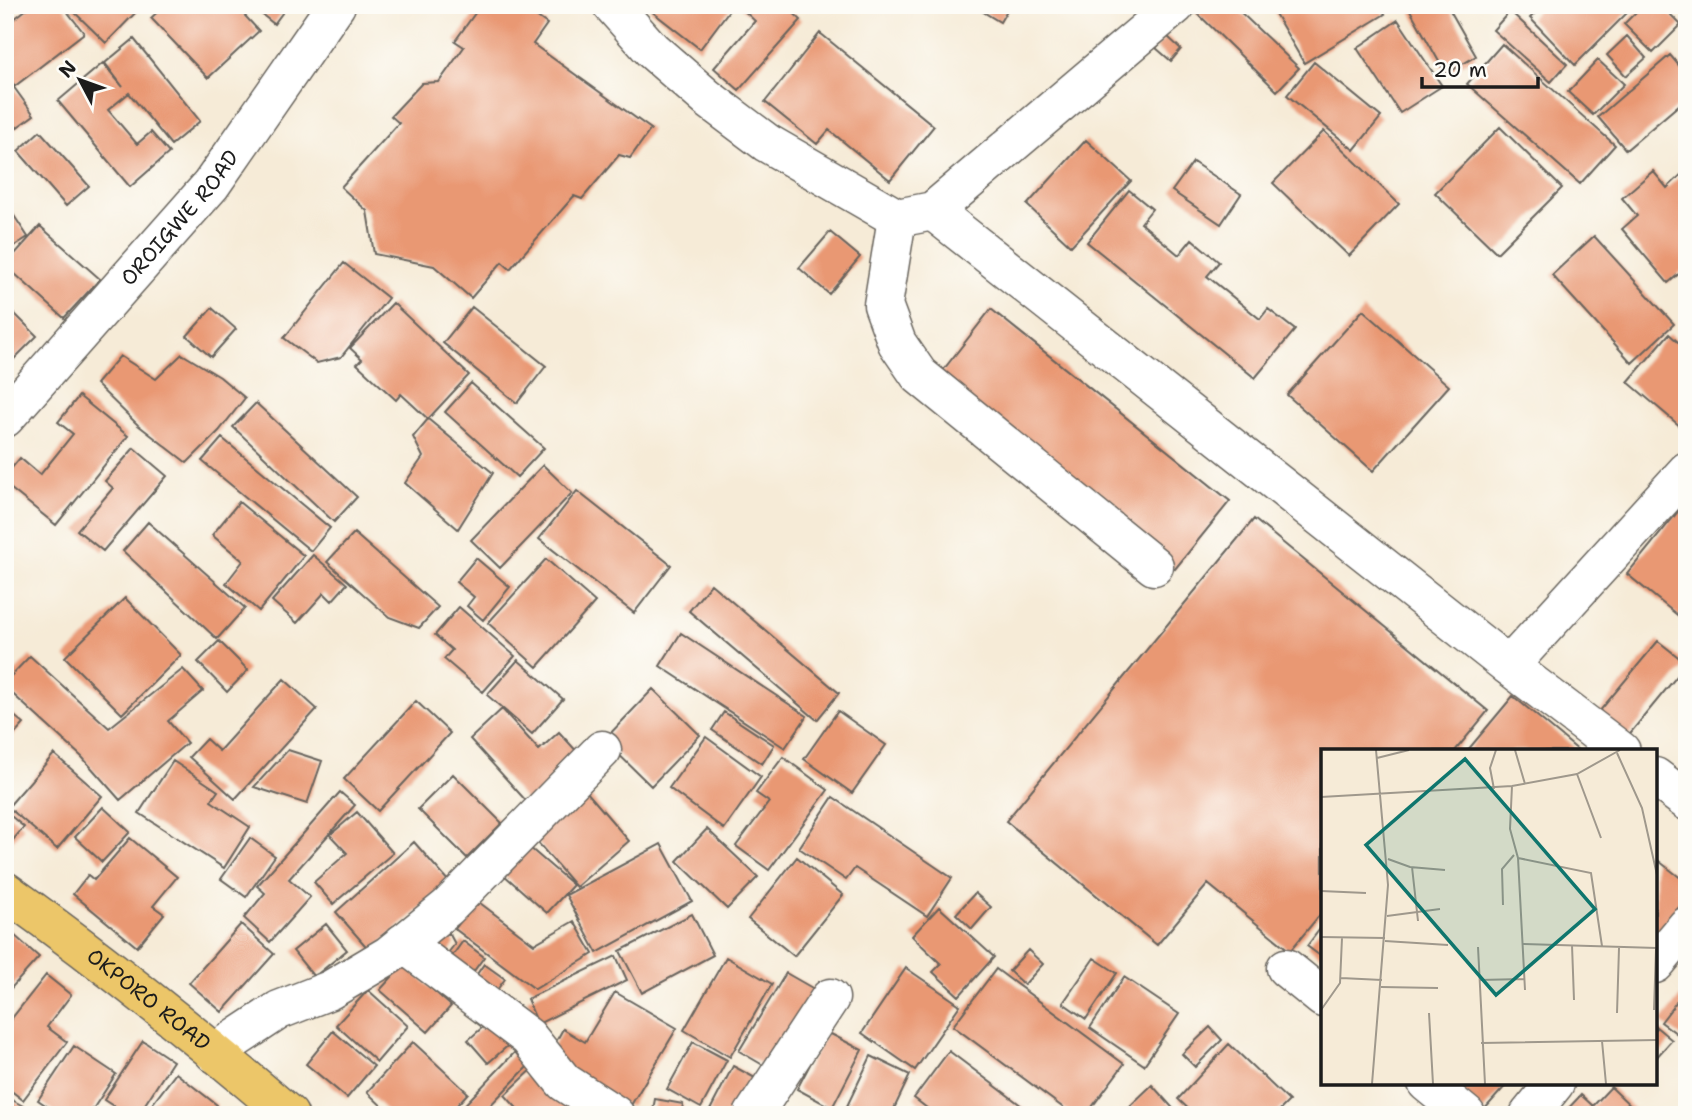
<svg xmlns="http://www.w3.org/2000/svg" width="1692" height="1120" font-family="'Shantell Sans',sans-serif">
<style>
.building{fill:#e99873}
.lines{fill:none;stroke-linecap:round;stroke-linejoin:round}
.minor-casing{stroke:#68645d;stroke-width:41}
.major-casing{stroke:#68645d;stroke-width:41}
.minor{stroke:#fff;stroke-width:38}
.major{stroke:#ecc669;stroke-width:38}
.labels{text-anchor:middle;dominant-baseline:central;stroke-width:5;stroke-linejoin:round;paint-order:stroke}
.street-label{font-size:21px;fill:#1c1c1c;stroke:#fdfcf7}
.inset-road{fill:none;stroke:#9f988c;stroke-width:2}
.view{fill:#0f766e;fill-opacity:0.15;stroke:#0f766e;stroke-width:3.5}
.inset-edge{fill:none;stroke:#1c1c1c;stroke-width:3.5}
</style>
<rect width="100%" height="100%" fill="#fdfcf7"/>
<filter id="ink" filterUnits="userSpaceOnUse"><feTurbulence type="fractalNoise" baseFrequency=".0143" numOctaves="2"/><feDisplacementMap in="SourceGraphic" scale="14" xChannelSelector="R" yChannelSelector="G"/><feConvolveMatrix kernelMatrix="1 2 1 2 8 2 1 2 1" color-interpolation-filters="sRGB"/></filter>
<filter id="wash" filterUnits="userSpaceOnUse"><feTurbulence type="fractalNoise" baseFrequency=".00686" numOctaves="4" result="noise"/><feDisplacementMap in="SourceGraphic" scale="28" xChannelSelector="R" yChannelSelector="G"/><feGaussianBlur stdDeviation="1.57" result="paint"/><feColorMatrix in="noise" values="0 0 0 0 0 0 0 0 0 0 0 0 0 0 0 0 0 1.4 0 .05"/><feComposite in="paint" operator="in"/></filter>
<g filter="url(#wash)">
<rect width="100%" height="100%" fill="#f6ebd7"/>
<g id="blocks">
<path class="building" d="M 32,5 L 62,5 L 84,33 L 15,86 L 5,74 L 5,26 Z
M 67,5 L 143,5 L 106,43 Z
M 165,5 L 235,5 L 259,31 L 208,78 L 151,18 Z
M 250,5 L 288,5 L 274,24 Z
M 481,5 L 521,5 L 547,24 L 533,44 L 651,129 L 630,158 L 619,155 L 582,199 L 574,196 L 510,269 L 502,262 L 471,298 L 434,266 L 374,254 L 367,211 L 341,187 L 399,123 L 391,116 L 422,83 L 439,82 L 464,47 L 455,41 Z
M 654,5 L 733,5 L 700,49 L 650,10 Z
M 742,5 L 785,5 L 801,20 L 739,90 L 714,68 L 755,21 L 740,7 Z
M 972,5 L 1010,5 L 1000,22 Z
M 1199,5 L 1233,5 L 1299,68 L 1277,91 L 1194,10 Z
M 1270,5 L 1379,5 L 1385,14 L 1304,63 Z
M 1417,5 L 1447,5 L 1476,56 L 1446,74 L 1410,10 Z
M 1543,5 L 1620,5 L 1627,13 L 1575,65 L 1530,18 Z
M 1643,5 L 1661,5 L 1681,25 L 1653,53 L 1624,24 Z
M 1510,11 L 1567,64 L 1551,82 L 1493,30 Z
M 1398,20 L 1442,86 L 1400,113 L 1357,48 Z
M 820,33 L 934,126 L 890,180 L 829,130 L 817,144 L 765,102 Z
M 1167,36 L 1181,49 L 1171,61 L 1156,48 Z
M 1627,36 L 1646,58 L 1626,76 L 1607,55 Z
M 134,39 L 200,121 L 171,145 L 129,93 L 108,110 L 137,144 L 151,132 L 169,153 L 130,187 L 58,101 L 103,63 L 123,87 L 105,63 Z
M 1502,44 L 1615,145 L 1580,184 L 1467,84 Z
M 1670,55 L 1687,75 L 1687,98 L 1626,150 L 1598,117 Z
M 1598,60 L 1624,84 L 1593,115 L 1568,92 Z
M 1314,62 L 1381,117 L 1354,150 L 1287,95 Z
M 5,75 L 34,115 L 5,136 Z
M 1500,127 L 1562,188 L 1497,253 L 1435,193 Z
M 40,131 L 89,186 L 66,206 L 18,151 Z
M 1324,131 L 1399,204 L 1349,256 L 1273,183 Z
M 1086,140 L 1131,181 L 1071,246 L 1027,205 Z
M 1193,162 L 1241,194 L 1221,224 L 1172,191 Z
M 1653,171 L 1667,188 L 1683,173 L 1687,177 L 1687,267 L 1668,283 L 1622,229 L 1637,216 L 1622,198 Z
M 1129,190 L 1152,209 L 1141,223 L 1179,255 L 1192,239 L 1219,262 L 1207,276 L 1260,319 L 1268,309 L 1295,330 L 1255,378 L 1087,242 Z
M 5,202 L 28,237 L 5,252 Z
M 40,226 L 100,279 L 64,318 L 5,265 Z
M 830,232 L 860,257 L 829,294 L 799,268 Z
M 1594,236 L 1674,324 L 1632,363 L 1552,275 Z
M 344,263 L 388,298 L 341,357 L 317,363 L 284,338 Z
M 393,303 L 469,375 L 428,419 L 401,394 L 396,400 L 357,364 L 362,359 L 350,348 Z
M 472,307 L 546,366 L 517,403 L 443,343 Z
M 212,308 L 236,329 L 211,357 L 187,336 Z
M 991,309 L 1230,501 L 1175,569 L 937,378 Z
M 1363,310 L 1449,386 L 1373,471 L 1287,395 Z
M 12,311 L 37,336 L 5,368 L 5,318 Z
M 1669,334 L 1687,350 L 1687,432 L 1628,382 Z
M 182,354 L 220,377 L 245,398 L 219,431 L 187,463 L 138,425 L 96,384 L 120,356 L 156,379 Z
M 471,383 L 544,448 L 517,477 L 445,412 Z
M 79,396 L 128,436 L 56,525 L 5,484 L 5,476 L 20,458 L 40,475 L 73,434 L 58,422 Z
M 256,403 L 357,497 L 334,522 L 233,427 Z
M 428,419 L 493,473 L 458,529 L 405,483 L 423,457 L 413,437 Z
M 222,438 L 330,528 L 311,551 L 202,461 Z
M 134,448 L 167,476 L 103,551 L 77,530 L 113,488 L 105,481 Z
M 543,465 L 572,493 L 500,568 L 471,540 Z
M 577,491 L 671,565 L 634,613 L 539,539 Z
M 239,502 L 304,556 L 259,611 L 226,583 L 243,561 L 212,535 Z
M 1680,509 L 1687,515 L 1687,623 L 1627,574 Z
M 1254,519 L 1488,711 L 1455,751 L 1323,751 L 1323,911 L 1290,951 L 1208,884 L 1157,945 L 1006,821 Z
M 148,522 L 245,608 L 217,639 L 123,551 Z
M 354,533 L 438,607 L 419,628 L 389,617 L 327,562 Z
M 313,555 L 347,584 L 332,601 L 324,593 L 297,623 L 272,601 Z
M 476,558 L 510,587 L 483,620 L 467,606 L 474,597 L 456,582 Z
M 546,559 L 595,602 L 537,667 L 488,623 Z
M 711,584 L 839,693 L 817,720 L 689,611 Z
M 125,598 L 181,655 L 122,714 L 65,657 Z
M 459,607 L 515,656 L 483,692 L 444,659 L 452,650 L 435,635 Z
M 681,633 L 807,716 L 785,748 L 660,666 Z
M 219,641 L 248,670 L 227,692 L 198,662 Z
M 1658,641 L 1687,664 L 1627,737 L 1598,713 Z
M 30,656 L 109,728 L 183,669 L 203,691 L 168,721 L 187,743 L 120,800 L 82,757 L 5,687 L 5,682 Z
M 518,660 L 563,699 L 532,734 L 487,695 Z
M 284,679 L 317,709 L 235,799 L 189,757 L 206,739 L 219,751 Z
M 653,689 L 700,735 L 651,786 L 604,740 Z
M 1513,696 L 1579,751 L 1467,751 Z
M 416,701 L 450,733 L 378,811 L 344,779 Z
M 5,708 L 24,724 L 5,745 Z
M 502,709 L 539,750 L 559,732 L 580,755 L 528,803 L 470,739 Z
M 838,711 L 886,745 L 852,793 L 804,759 Z
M 724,712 L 774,745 L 762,764 L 712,730 Z
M 706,737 L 761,777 L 724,829 L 669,788 Z
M 288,750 L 322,761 L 307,804 L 254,787 Z
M 54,754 L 102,796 L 57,849 L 8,807 Z
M 783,757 L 828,790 L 769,870 L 736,846 L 769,802 L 756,793 Z
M 173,761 L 218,791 L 211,801 L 250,827 L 224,868 L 139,813 Z
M 453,774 L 502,823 L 467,858 L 418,809 Z
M 586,791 L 629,841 L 576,887 L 533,837 Z
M 340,792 L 355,805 L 289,879 L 310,897 L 270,942 L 244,918 L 265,893 L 257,886 Z
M 833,797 L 952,878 L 927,916 L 855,868 L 846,880 L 799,848 Z
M 103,807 L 130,832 L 102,862 L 75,837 Z
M 5,811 L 24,827 L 7,847 L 5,845 Z
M 357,812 L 393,853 L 333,904 L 314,882 L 347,853 L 330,835 Z
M 707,829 L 758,877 L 727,909 L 677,861 Z
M 130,838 L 177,877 L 153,906 L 164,914 L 137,947 L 73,894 L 88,875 L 94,880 Z
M 250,838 L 275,856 L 246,897 L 221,879 Z
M 414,842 L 449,882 L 371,952 L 336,912 Z
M 661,844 L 692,901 L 597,953 L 566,895 Z
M 529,847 L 573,885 L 547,913 L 504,875 Z
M 797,857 L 843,895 L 794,956 L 748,919 Z
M 1655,858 L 1687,883 L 1687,897 L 1655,937 Z
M 975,893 L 991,907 L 972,929 L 956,914 Z
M 476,900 L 534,944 L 574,921 L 593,954 L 535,989 L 455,929 Z
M 939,907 L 994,957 L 959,996 L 933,972 L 941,964 L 912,936 Z
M 692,914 L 713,955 L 642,993 L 620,951 Z
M 241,924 L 274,954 L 222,1012 L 189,983 Z
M 326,924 L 347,950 L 314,977 L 293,951 Z
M 1323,925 L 1323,958 L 1307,946 Z
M 5,927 L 39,957 L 5,995 Z
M 449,933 L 455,944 L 444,958 L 434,941 Z
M 463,941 L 484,957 L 471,975 L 450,959 Z
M 1028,950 L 1043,964 L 1024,985 L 1009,971 Z
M 616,956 L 627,980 L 538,1024 L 527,999 Z
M 726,957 L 772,984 L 730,1057 L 684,1030 Z
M 1094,958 L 1117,973 L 1086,1019 L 1063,1003 Z
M 404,964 L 451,1006 L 428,1032 L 380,990 Z
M 484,964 L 505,979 L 494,994 L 473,980 Z
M 906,968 L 960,1005 L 915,1070 L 862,1033 Z
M 996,969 L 1124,1064 L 1086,1115 L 1073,1115 L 953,1026 Z
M 786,973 L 814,989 L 768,1068 L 739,1051 Z
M 46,975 L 71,995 L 47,1027 L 67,1042 L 23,1100 L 5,1086 L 5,1027 Z
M 1124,977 L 1179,1014 L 1144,1065 L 1090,1028 Z
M 1687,988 L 1687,1041 L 1661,1022 Z
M 368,990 L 408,1026 L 377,1062 L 336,1025 Z
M 615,992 L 677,1028 L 630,1107 L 547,1058 L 563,1029 L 585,1042 Z
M 491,1020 L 511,1043 L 488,1063 L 468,1040 Z
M 1655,1026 L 1672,1040 L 1655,1059 Z
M 1210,1027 L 1222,1040 L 1195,1067 L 1182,1054 Z
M 333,1031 L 374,1066 L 347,1098 L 306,1064 Z
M 827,1032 L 862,1050 L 832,1108 L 797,1089 Z
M 143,1041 L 173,1061 L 138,1115 L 127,1115 L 104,1100 Z
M 413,1042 L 468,1093 L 448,1115 L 391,1115 L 367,1092 Z
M 693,1042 L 727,1060 L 701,1108 L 667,1089 Z
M 1229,1044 L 1289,1101 L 1275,1115 L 1195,1115 L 1178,1099 Z
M 74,1046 L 116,1074 L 89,1115 L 60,1115 L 38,1100 Z
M 949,1051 L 1034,1115 L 936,1115 L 914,1098 Z
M 515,1052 L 529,1065 L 481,1115 L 455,1115 Z
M 871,1056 L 910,1075 L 891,1115 L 859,1115 L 846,1108 Z
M 537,1065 L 584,1115 L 523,1115 L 505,1095 Z
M 733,1066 L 757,1079 L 738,1115 L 714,1115 L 709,1112 Z
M 176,1073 L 217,1105 L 210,1115 L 144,1115 Z
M 1451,1083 L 1508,1083 L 1483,1111 Z
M 1152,1085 L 1179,1115 L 1139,1115 L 1130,1106 Z
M 1611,1087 L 1640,1115 L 1562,1115 L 1581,1095 L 1593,1106 Z
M 5,1096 L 39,1115 L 5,1115 Z
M 655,1099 L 683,1104 L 681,1115 L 652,1115 Z"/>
</g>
</g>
<g filter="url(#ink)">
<use href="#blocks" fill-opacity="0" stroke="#68645d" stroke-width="2"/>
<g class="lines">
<defs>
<g id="minor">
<path d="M 612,5 L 652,50 L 707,98 L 767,143 L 897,218 L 933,211 L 1176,5"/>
<path d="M 933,211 L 1509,666 L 1621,751"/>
<path d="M 897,218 L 883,305 L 897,343 L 919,375 L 1154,566"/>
<path id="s1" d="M 5,418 L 211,185 L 336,5"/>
<path d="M 1509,666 L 1687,471"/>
<path d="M 1655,777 L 1687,801"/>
<path d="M 403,943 L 528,1037 L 564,1082 L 615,1115"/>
<path d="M 1655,964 L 1687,926"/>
<path d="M 1286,968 L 1323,998"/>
<path d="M 214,1053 L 279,1010 L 330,990 L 389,955 L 448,907 L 602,750"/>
<path d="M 1427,1083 L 1466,1115"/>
<path d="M 753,1115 L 830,998"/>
<path d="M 1529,1115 L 1555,1083"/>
</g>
<g id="major">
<path id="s2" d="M 5,891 C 103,961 198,1037 289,1115"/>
</g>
</defs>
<use href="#minor" class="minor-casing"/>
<use href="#major" class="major-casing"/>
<use href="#minor" class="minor"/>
<use href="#major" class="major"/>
</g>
</g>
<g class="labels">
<g class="street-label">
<text stroke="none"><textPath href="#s1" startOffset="266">OROIGWE ROAD</textPath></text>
<text stroke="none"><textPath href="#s2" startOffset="180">OKPORO ROAD</textPath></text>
</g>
</g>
<g transform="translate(1321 749)">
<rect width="336" height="336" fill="#f6ebd7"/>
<path class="inset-road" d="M 194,1 L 204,35M 296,4 L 321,59 L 336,126M 56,9 L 88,1M 256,25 L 280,89M 191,37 L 189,80 L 197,109 L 204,241M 173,40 L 169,19 L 175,1M 0,48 L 191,37 L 256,25 L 299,1M 197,109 L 270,124 L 281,197M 67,110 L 89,118 L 124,121M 91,118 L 97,172M 0,142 L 45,144M 182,156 L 181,120 L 193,106M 66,167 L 119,160M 0,188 L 64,189M 64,192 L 127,196M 201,195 L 336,199M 251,196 L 253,251M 157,198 L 164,335M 20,229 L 61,231M 158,231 L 203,230M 60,238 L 117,239M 0,261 L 19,234 L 21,189M 333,261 L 335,200M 108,264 L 112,335M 296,264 L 298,199M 281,292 L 285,335M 160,294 L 336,291M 51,335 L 67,136 L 55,1"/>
<path class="view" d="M 144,10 L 274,160 L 175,246 L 45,96 Z"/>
<rect width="336" height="336" class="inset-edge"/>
</g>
<rect width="1692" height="1120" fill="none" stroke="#fdfcf7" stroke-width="28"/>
<g transform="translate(80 80) rotate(311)" stroke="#fdfcf7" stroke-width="5" paint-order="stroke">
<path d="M0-5L12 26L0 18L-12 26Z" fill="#1c1c1c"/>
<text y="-10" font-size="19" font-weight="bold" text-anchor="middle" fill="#1c1c1c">N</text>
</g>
<path d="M1422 77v10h116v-10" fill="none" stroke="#1c1c1c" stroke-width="3.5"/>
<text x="1433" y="77" font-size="21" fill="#1c1c1c" stroke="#fdfcf7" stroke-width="5" paint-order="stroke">20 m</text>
</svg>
